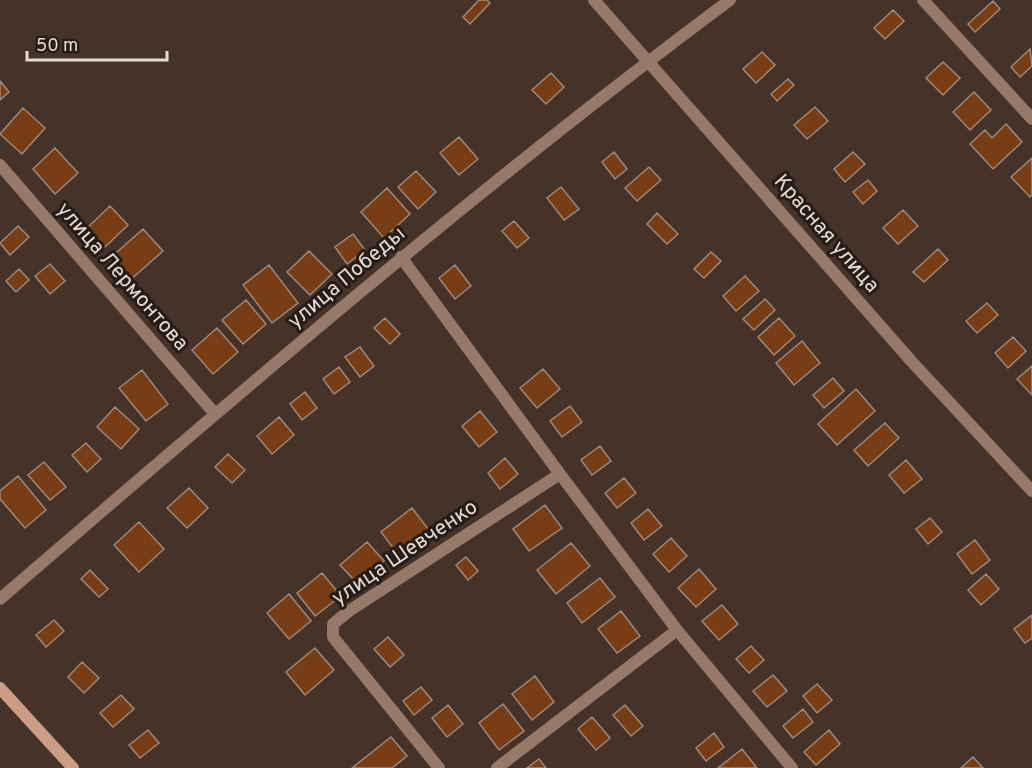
<svg xmlns="http://www.w3.org/2000/svg" width="1032" height="768" font-family="Overpass,sans-serif">
<style>
.building{fill:#783d14;stroke:#9e887c;stroke-width:1.5}
.lines{fill:none;stroke-linecap:round;stroke-linejoin:round}
.street{stroke:#967968;stroke-width:12}
.secondary{stroke:#cb9d83;stroke-width:12}
.labels{text-anchor:middle;dominant-baseline:central;stroke-width:6;stroke-linejoin:round;paint-order:stroke}
.street-label{font-size:21px;fill:#e6dad3;stroke:#251c18}
</style>
<rect width="100%" height="100%" fill="#453228"/>
<path class="building" d="M 479,0 L 487,0 L 490,3 L 470,24 L 463,17 Z
M 993,1 L 1000,9 L 975,32 L 968,24 Z
M 893,10 L 904,21 L 885,39 L 874,28 Z
M 1030,49 L 1032,66 L 1020,77 L 1011,67 Z
M 762,52 L 775,65 L 756,83 L 743,69 Z
M 943,62 L 960,78 L 943,95 L 926,78 Z
M 551,73 L 564,87 L 546,104 L 532,90 Z
M 788,79 L 794,85 L 777,101 L 771,94 Z
M 0,81 L 9,92 L 0,100 Z
M 974,92 L 991,110 L 970,130 L 953,112 Z
M 815,107 L 828,121 L 807,139 L 794,125 Z
M 23,108 L 45,128 L 22,154 L 0,134 Z
M 1006,124 L 1022,142 L 993,169 L 970,144 L 985,130 L 992,138 Z
M 459,137 L 478,159 L 459,175 L 440,153 Z
M 55,148 L 78,173 L 55,194 L 33,169 Z
M 614,152 L 627,169 L 615,179 L 602,162 Z
M 853,152 L 865,164 L 845,182 L 834,169 Z
M 1032,158 L 1032,195 L 1030,197 L 1011,177 Z
M 649,167 L 661,180 L 637,201 L 625,188 Z
M 416,171 L 436,192 L 418,209 L 398,187 Z
M 868,180 L 877,191 L 863,204 L 853,192 Z
M 561,187 L 579,209 L 564,220 L 547,198 Z
M 387,188 L 410,214 L 384,238 L 361,212 Z
M 110,206 L 128,225 L 105,247 L 87,228 Z
M 903,210 L 918,226 L 898,244 L 883,228 Z
M 657,213 L 678,234 L 667,244 L 647,224 Z
M 514,221 L 529,238 L 517,248 L 502,231 Z
M 18,226 L 29,237 L 10,255 L 0,243 Z
M 143,229 L 163,251 L 128,282 L 108,260 Z
M 353,234 L 365,250 L 347,264 L 335,247 Z
M 938,249 L 948,260 L 924,282 L 913,272 Z
M 309,251 L 332,274 L 310,295 L 287,272 Z
M 711,252 L 721,261 L 704,278 L 694,269 Z
M 50,264 L 65,281 L 50,294 L 35,276 Z
M 269,265 L 298,303 L 272,323 L 243,285 Z
M 455,265 L 471,286 L 455,299 L 439,278 Z
M 19,269 L 29,280 L 16,292 L 6,281 Z
M 745,276 L 759,291 L 736,311 L 723,296 Z
M 765,299 L 775,310 L 754,330 L 743,319 Z
M 246,300 L 266,324 L 243,344 L 222,320 Z
M 987,303 L 998,315 L 977,333 L 966,321 Z
M 385,318 L 400,334 L 390,344 L 374,328 Z
M 779,318 L 795,336 L 774,355 L 758,337 Z
M 217,328 L 238,352 L 213,374 L 192,350 Z
M 1013,337 L 1026,351 L 1008,368 L 995,353 Z
M 802,341 L 820,363 L 794,385 L 776,363 Z
M 360,347 L 374,366 L 360,377 L 345,357 Z
M 1032,366 L 1032,395 L 1017,379 Z
M 339,367 L 350,382 L 334,394 L 323,379 Z
M 543,369 L 560,389 L 537,408 L 520,388 Z
M 142,370 L 168,404 L 146,421 L 119,388 Z
M 833,378 L 844,391 L 824,408 L 813,395 Z
M 856,389 L 875,411 L 837,445 L 818,424 Z
M 305,392 L 317,408 L 302,420 L 290,404 Z
M 570,406 L 582,422 L 562,437 L 550,421 Z
M 115,407 L 139,429 L 121,449 L 97,427 Z
M 480,411 L 497,432 L 479,447 L 462,426 Z
M 279,417 L 294,435 L 272,454 L 257,436 Z
M 885,423 L 899,438 L 868,466 L 854,450 Z
M 86,443 L 101,459 L 87,472 L 72,455 Z
M 600,446 L 611,461 L 592,475 L 581,460 Z
M 228,454 L 245,470 L 232,483 L 215,467 Z
M 505,458 L 518,474 L 500,489 L 488,473 Z
M 906,460 L 922,479 L 904,493 L 889,475 Z
M 44,462 L 66,487 L 50,500 L 28,475 Z
M 18,476 L 46,510 L 25,528 L 0,499 L 0,491 Z
M 624,478 L 636,493 L 617,508 L 605,493 Z
M 189,488 L 208,508 L 187,528 L 167,508 Z
M 545,505 L 562,528 L 529,551 L 513,529 Z
M 412,508 L 432,534 L 400,557 L 381,532 Z
M 648,509 L 662,526 L 644,540 L 631,523 Z
M 930,518 L 942,532 L 928,544 L 916,529 Z
M 139,522 L 164,549 L 139,572 L 114,545 Z
M 671,538 L 687,556 L 669,572 L 653,554 Z
M 975,540 L 990,560 L 972,574 L 957,554 Z
M 367,542 L 384,561 L 358,584 L 340,565 Z
M 571,543 L 590,566 L 556,594 L 537,570 Z
M 466,557 L 478,571 L 468,580 L 456,565 Z
M 699,569 L 716,589 L 696,607 L 678,588 Z
M 90,570 L 108,589 L 99,597 L 81,579 Z
M 322,573 L 341,596 L 315,616 L 297,593 Z
M 986,574 L 999,589 L 981,605 L 968,590 Z
M 600,578 L 615,597 L 582,623 L 567,603 Z
M 289,594 L 311,621 L 289,639 L 267,613 Z
M 722,605 L 738,624 L 719,640 L 702,621 Z
M 621,611 L 640,636 L 617,653 L 598,629 Z
M 1032,615 L 1032,638 L 1025,643 L 1014,629 Z
M 54,620 L 64,631 L 46,647 L 36,635 Z
M 388,637 L 404,655 L 390,667 L 374,649 Z
M 751,646 L 764,660 L 749,673 L 736,659 Z
M 315,648 L 334,670 L 305,695 L 286,672 Z
M 82,662 L 99,678 L 84,693 L 68,677 Z
M 773,675 L 787,691 L 767,707 L 753,691 Z
M 535,676 L 554,702 L 532,720 L 512,694 Z
M 817,684 L 832,700 L 817,713 L 803,696 Z
M 421,687 L 432,700 L 414,715 L 403,701 Z
M 121,695 L 134,709 L 113,727 L 100,713 Z
M 503,704 L 524,731 L 499,750 L 479,723 Z
M 448,705 L 463,724 L 447,737 L 432,718 Z
M 625,705 L 643,726 L 631,736 L 613,715 Z
M 803,709 L 813,722 L 793,738 L 783,726 Z
M 592,717 L 610,738 L 596,750 L 578,729 Z
M 148,730 L 159,743 L 140,758 L 129,745 Z
M 829,730 L 840,744 L 816,765 L 804,752 Z
M 714,733 L 724,747 L 706,761 L 696,748 Z
M 391,737 L 407,756 L 392,768 L 352,768 Z
M 742,749 L 757,768 L 718,768 Z
M 973,757 L 983,768 L 961,768 Z
M 539,759 L 546,768 L 527,768 Z"/>
<g class="lines">
<path class="street" d="M 594,0 L 913,363 L 1032,491
M 923,0 L 1032,119
M 0,165 L 215,414
M 401,257 L 560,474 L 677,630 L 792,768
M 0,599 C 238,394 477,188 730,0
M 439,768 L 333,637 L 333,624 L 349,611 L 560,474
M 497,768 L 677,630"/>
<path class="secondary" d="M 0,688 L 73,768"/>
</g>
<g class="labels">
<g class="street-label">
<text transform="translate(826 234) rotate(49)">Красная улица</text>
<text transform="translate(122 277) rotate(49)">улица Лермонтова</text>
<text transform="translate(347 278) rotate(-40)">улица Победы</text>
<text transform="translate(405 553) rotate(-34)">улица Шевченко</text>
</g>
</g>
<path d="M27 51v9h140v-9" fill="none" stroke="#e6dad3" stroke-width="3"/>
<text x="36" y="51" font-size="18" fill="#e6dad3" stroke="#251c18" stroke-width="4.5" paint-order="stroke">50 m</text>
</svg>
